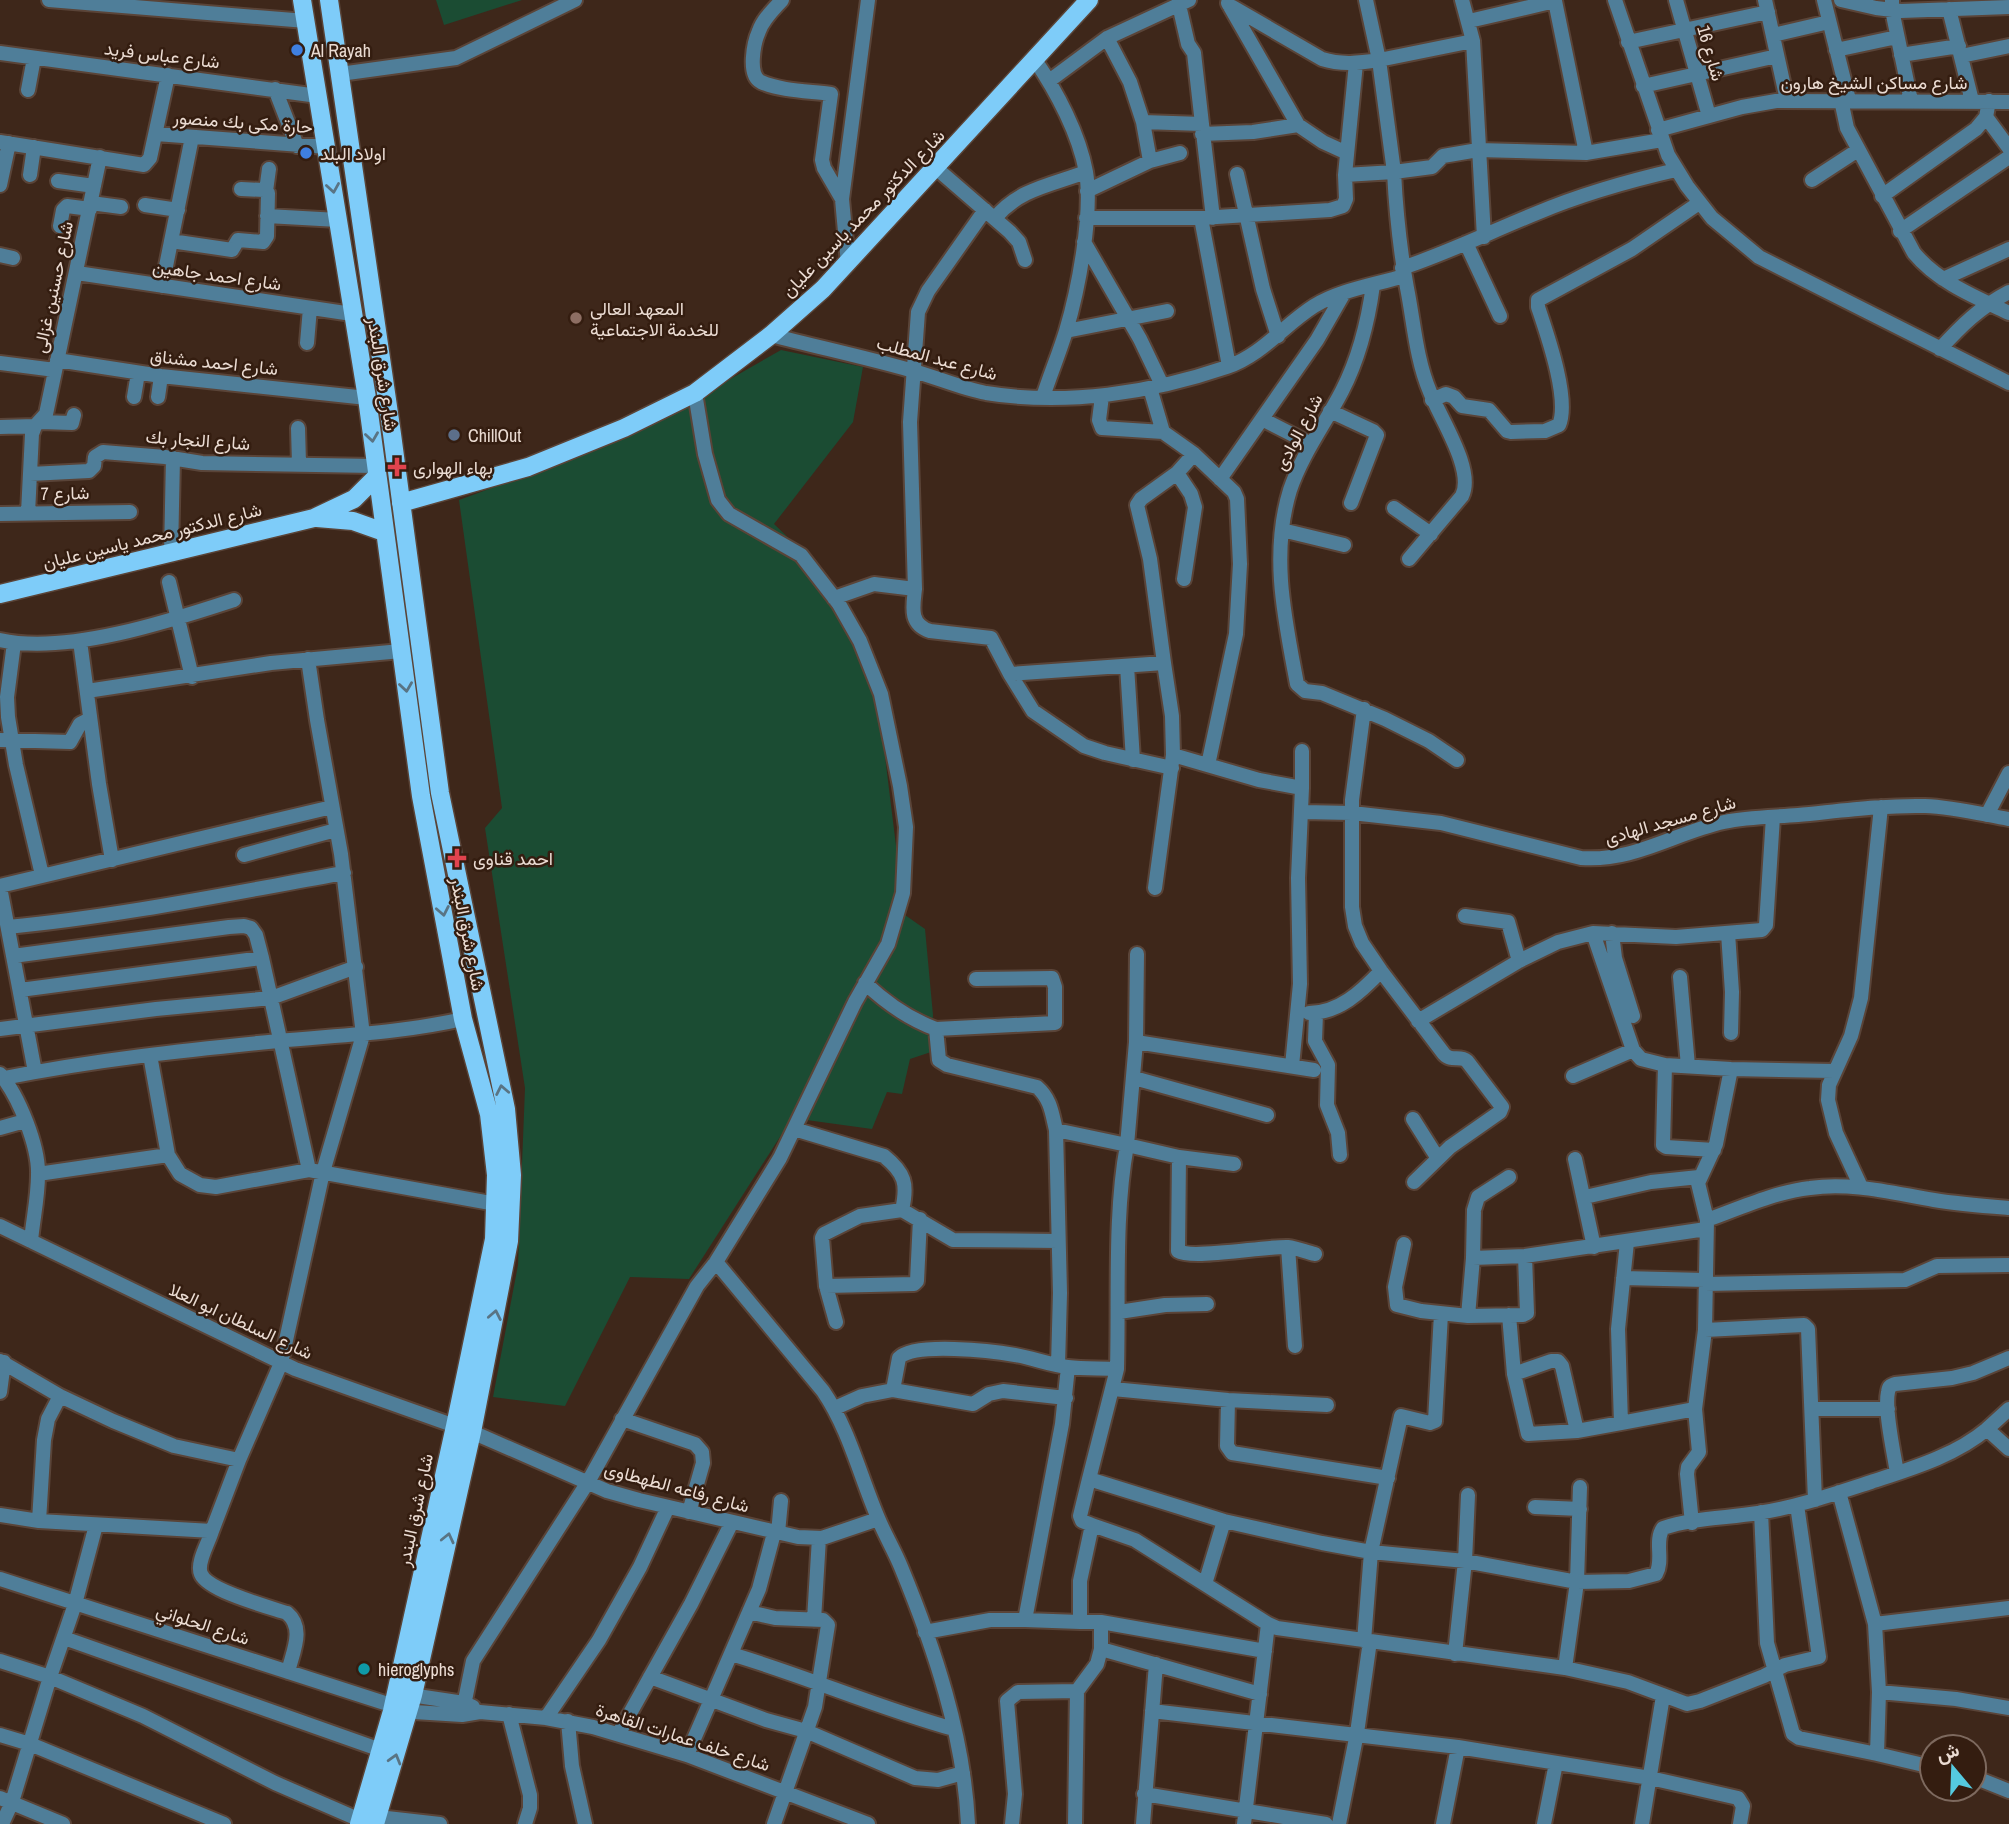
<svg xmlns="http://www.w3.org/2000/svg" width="2009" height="1824" font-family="'Archivo Narrow',Vazirmatn,sans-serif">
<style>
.green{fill:#1b4c33}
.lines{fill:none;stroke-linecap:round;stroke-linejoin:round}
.minor-casing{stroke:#5a4438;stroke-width:18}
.major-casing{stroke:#5a4438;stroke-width:21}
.minor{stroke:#4f7e99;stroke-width:14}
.major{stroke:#7eccf9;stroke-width:18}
.oneway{stroke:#597484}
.shop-dot{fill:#3f7fe0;stroke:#341d10;stroke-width:2.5}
.education-dot{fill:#8d6e63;stroke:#341d10;stroke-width:2.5}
.service-dot{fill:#5c6f8a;stroke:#341d10;stroke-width:2.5}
.health-dot{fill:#e0444e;stroke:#341d10;stroke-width:2.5}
.culture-dot{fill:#0f9aa8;stroke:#341d10;stroke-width:2.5}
.labels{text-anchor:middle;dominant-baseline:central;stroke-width:5;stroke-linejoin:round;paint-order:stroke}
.poi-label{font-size:18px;fill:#ebdcd3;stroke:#341d10;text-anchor:start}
.street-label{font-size:18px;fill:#ebdcd3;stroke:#341d10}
</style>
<rect width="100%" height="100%" fill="#3e271a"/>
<path class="green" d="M 436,0 L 522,0 L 444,25 Z
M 781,350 L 863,367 L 853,422 L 774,524 L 798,547 L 868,661 L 882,732 L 898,862 L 895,908 L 925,929 L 933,1015 L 931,1052 L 910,1059 L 902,1094 L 887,1092 L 872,1129 L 792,1118 L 689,1279 L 630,1277 L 565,1406 L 493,1397 L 518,1265 L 525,1088 L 485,828 L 502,808 L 459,500 L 586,453 L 704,394 Z"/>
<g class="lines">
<defs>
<path id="minor" d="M 49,0 L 306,21
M 782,0 C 774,9 763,19 759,31 C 754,42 747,75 761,82 C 781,91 809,91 831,94 L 822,160 L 824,168 L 842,199
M 1615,0 L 1668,155 L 1687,186 L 1712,218 L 1759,257 L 2009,383
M 1676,0 L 1709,116
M 1765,0 L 1787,100
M 1824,0 L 1849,100
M 1841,0 L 1876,8 L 1901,11 L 2009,7
M 1892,0 L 1892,10 L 1911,101
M 1228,3 L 1298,125 L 1323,142 L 1347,153
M 1179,5 L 1188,44 L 1194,53 L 1202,124
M 1229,5 L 1322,59 C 1341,65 1359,63 1379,60 L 1366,0
M 1949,9 L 1972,101
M 1469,21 L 1555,1 L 1586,153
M 1773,35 L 1829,22
M 1473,41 L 1484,237
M 1628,42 L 1768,12
M 1836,50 L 1897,37
M 0,53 L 318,96
M 1901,55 L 1959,46
M 1961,56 L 2009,46
M 1035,60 C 1057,92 1079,134 1086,172 C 1093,214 1078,291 1066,331 C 1059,354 1050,375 1043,397
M 340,74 L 456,58 L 575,0
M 1049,81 L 1107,38
M 1643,86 L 1777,56
M 275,89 L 297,146
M 28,90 L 34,58
M 1841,100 L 1847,128 L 1914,253 C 1938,282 1975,297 2009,313
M 1986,117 L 2009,148
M 1143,122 L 1130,82 L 1107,38 L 1189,0
M 1658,130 L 1742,107 L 1776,101 L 2009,102
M 156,134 L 327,147
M 1202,134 L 1253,132 L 1298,125
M 0,142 L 144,165 L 150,158 L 168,75
M 1150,161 L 1143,122 L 1202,124 L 1213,218
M 936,168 L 1010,232 L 1019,242 L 1025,260
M 1237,174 L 1263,289 L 1278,336
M 30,175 L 34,147
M 1345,175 L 1356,63
M 1812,180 L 1858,150
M 58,181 L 94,186
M 0,185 L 9,143
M 266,191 L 269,169
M 1087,191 L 1150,161 L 1180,153
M 1882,196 L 1976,129 L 1986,117 L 1989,101
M 91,203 L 121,207
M 145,205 L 178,210
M 267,216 L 338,220
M 995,218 C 1019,189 1051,185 1086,172
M 1086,218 L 1201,218
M 60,226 L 63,210 L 67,206 L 90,209
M 1900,231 L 2009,157
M 171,241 L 232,250 L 238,240 L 263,242 L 267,236 L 268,193 L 264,190 L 241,189
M 1084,242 L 1140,339 L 1162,385
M 1466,243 L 1500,316
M 0,255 L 13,258
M 848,264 L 842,199 L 868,0
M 1402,268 C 1448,253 1492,231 1537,213 C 1582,194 1628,181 1676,170
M 77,273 L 352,314
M 1943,279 L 2009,249
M 1373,285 C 1368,322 1359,358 1342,391 C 1325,424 1302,454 1290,490 C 1270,555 1285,620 1297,684 L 1305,691 L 1322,693 L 1385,719 L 1429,741 L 1457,760
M 162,286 L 192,137
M 1066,331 L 1167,311
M 771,335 C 817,347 864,357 910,370 C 936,377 960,388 986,393 C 1066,406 1151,393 1227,367 C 1262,355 1284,325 1314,306 C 1340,290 1374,285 1404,276
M 307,343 L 310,308
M 1940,349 C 1961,326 1980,307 2009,292
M 57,360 L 161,376 L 367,398
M 0,363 L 55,370
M 1229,366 L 1201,218 L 1330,210 L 1343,206 L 1346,199 L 1345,175 L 1394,172 L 1379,60 L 1473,41 L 1462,0
M 1150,388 L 1163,432
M 1102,396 L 1099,420 L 1102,428 L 1163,432 L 1194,454 L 1234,492 L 1237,499 L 1240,564 L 1236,634 L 1208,765
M 134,397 L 138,373
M 158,397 L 161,376
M 1432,400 L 1446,394 L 1454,397 L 1462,406 L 1489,410 L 1507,431 L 1511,432 L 1545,431 L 1559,425 C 1570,399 1547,334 1538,307 L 1538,300 L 1632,249 L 1699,203
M 1330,411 L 1373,431 L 1377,435 L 1351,503
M 1262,419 L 1311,444
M 40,422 L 72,423 L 74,415
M 0,427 L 35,426
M 298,428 L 299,464
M 1177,473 L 1191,494 L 1195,507 L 1184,579
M 30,474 L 89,471 L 94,466 L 95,457 L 103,452 L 165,457 L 202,463 L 376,466
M 1220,479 L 1317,340 L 1344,293
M 1394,508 L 1431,534
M 28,513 L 32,434 L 35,426 L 46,414 L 100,157
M 0,514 L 130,512
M 1282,530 L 1344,545
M 171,554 L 173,458
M 1409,559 L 1462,496 C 1475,470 1440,418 1430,392 C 1416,359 1414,323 1407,288 C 1400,250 1396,211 1394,172 L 1432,167 L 1443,156 L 1478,150 L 1586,153 L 1662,140
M 169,582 L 192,677
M 915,589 L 910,422 L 918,312 L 928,291 L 985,210
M 834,598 L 874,584 L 915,589 C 913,607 909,624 930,631 L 991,638 L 1010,674
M 0,640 C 67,655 170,621 234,600
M 80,641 L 99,784 L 112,860
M 14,643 L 7,697 L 8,717 L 16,765 L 42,875
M 1127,666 L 1133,760
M 87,691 L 271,663 L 401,651
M 1364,709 L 1352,800 L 1352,907 L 1355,926 L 1362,943 L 1381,971 L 1444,1054 C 1451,1062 1460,1055 1467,1061 L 1502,1107 L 1500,1112 L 1450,1147 L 1414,1182
M 0,740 L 70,742 L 80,724 L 90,719
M 1173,755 L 1259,780 L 1302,788 L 1302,751
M 1172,768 L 1105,753 L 1084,746 L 1033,711 L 1010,674 L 1164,663 L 1150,559 L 1137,505 L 1141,499 L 1177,473 L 1194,454
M 1303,812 L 1352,813 L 1441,823 L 1581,858 C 1634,862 1674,833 1724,822 C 1748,817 1773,817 1798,815 C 1840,811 1883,805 1925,806 C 1953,807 1981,814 2009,819
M 1987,815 L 2009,773
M 244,855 L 336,830
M 0,886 L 332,807
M 0,887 L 35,1072
M 1155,888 L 1173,755 L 1172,716 L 1164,663
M 1465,916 L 1508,922 L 1519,961
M 8,927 C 121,916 232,893 344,873
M 1593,933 L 1633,1050 L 1641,1059 L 1665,1065 L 1731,1069 L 1834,1071
M 1612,933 L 1615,958 L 1633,1016
M 1728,933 L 1732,992 L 1731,1033
M 1137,954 L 1136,1042 L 1127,1145 L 1179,1157
M 13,956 L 229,927 L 244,926 L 251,928 L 256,935 L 262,958 L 309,1170
M 1680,977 L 1688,1066
M 865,983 C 886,1003 909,1019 936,1029 L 1055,1023 L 1055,987 L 1052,978 L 976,979
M 20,990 L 262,958
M 1309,1013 C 1339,1013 1361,992 1381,971
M 1316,1013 L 1315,1041 L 1328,1065 L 1327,1105 L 1338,1133 L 1340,1155
M 1418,1021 L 1519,961 L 1558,942 L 1593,933 L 1676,937 L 1762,930 L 1766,925 L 1773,817
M 0,1029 L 156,1009 L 271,998 L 356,967
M 936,1029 L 939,1060 L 947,1065 L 1037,1087 C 1051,1099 1052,1114 1056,1130
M 1136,1042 L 1314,1070
M 150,1055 L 168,1155 L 180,1174 L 200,1185 L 216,1187 L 309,1170 L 496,1204
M 1665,1065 L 1663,1145 L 1666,1147 L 1714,1150
M 1292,1066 L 1300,984 L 1298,878 L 1302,788
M 0,1074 C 19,1096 39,1147 38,1175 C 38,1197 33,1219 31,1241
M 1573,1076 L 1633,1050
M 4,1078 C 94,1060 186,1050 278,1041 C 341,1035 401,1033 463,1019
M 1134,1078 L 1267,1115
M 1413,1119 L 1437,1157
M 0,1128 L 25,1121
M 794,1129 L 884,1156 C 905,1173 908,1184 902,1210
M 1575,1159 L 1594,1247
M 1234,1164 L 1179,1157 L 1178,1251 C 1192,1260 1265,1246 1288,1247 C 1297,1248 1306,1252 1315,1254
M 38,1174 L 168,1155
M 1861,1187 L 1836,1133 L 1828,1100 L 1829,1085 L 1851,1036 L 1861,998 L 1881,807
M 1585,1197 L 1651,1182 L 1699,1177
M 1707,1220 C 1740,1208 1775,1192 1810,1188 C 1852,1182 1892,1193 1934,1200 C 1958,1204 1984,1206 2009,1208
M 0,1226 L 295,1369 L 472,1432 L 607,1491 L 639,1500 L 798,1537 L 822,1538 L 878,1519
M 1404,1244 L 1395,1287 L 1397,1305 L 1421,1311 L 1468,1316 L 1473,1258 L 1525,1256 L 1706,1229
M 1288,1247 L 1295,1346
M 1473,1258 L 1474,1210 L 1478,1197 L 1509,1177
M 716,1262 L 823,1391 C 849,1429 860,1476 878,1518 C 885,1535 894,1550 901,1567 C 934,1647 964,1736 968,1824
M 1623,1278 L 1705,1280
M 1705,1284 L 1905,1280 L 1937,1266 L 2009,1265
M 826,1286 L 914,1284 L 917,1281 L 920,1219
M 1119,1312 L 1165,1305 L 1207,1304
M 1509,1315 L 1514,1374 L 1528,1434 L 1577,1431 L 1621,1423 L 1618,1329 L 1627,1242
M 1468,1316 L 1523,1315 L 1527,1313 L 1525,1256
M 836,1322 L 826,1286 L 822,1238 L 824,1234 L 860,1216 L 902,1210 L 953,1240 L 1058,1241
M 1705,1330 L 1804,1325 L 1808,1329 L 1815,1500
M 0,1361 L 60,1396 L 113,1421 L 174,1446 L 239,1460
M 1058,1365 L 1060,1293 L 1056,1130 L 1127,1145 C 1114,1215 1119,1296 1117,1369
M 1514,1374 L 1551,1361 L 1558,1361 L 1562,1366 L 1577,1431
M 1113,1389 L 1228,1400 L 1327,1405
M 893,1390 L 973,1404 L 989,1394 L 1003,1391 L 1066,1398
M 0,1392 L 4,1362
M 1228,1400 L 1227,1446 L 1232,1453 L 1388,1478
M 835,1408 L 862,1396 L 893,1390 L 899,1358 C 914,1342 993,1351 1015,1355 C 1033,1358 1050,1365 1068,1367 C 1084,1369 1101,1368 1117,1369 L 1089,1479 L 1224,1521 L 1322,1543 L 1371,1552 L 1465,1561 L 1577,1582 L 1580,1487
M 1812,1409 L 1888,1409
M 2009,1409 L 1987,1429 L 2009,1449
M 622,1419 L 695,1444 L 702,1452 L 703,1463 L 689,1512
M 1621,1423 L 1695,1409
M 1897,1473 C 1894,1453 1884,1410 1888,1392 C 1889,1386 1890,1386 1895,1384 L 1952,1378 L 1973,1373 L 2009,1358
M 1089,1479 L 1080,1516 L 1082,1521 L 1092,1525 L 1080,1581 L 1080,1622 L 1101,1622 L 1265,1651
M 1839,1492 L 1875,1624 L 1879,1692
M 1535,1507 L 1580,1509
M 1761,1512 L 1767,1643 L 1793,1734 L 1799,1738 L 1877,1754
M 0,1515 L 39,1521 L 212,1531 L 239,1460 L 281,1363 L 323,1172 L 363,1035 L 341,854 L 317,720 L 308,659
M 39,1521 L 44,1440 L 48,1419 L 60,1396
M 1692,1523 L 1687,1474 L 1688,1467 L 1699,1452 L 1695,1409 L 1705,1330 L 1707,1220 L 1698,1183 L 1716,1144 L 1731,1069
M 1092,1525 L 1135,1540 L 1268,1624 L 1277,1628 L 1565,1668 L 1628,1682 L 1687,1704 L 1700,1701 L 1764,1676 L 1785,1665 L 1819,1657 L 1797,1505
M 212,1531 C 209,1542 196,1563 201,1574 C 208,1591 269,1607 287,1613 C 305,1628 293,1651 288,1672
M 778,1533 L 781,1501
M 0,1579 L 394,1706
M 1205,1584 L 1224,1521
M 749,1612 L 775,1618 L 823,1620 L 828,1625 L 815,1707 L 774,1824
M 814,1620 L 819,1538
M 1025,1620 L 1080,1622
M 1875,1624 L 2009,1608
M 925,1632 L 990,1620 L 1025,1620 L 1062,1424 L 1068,1367
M 64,1638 L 381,1750
M 1364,1641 L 1371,1552 L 1401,1416 L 1430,1423 L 1435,1421 L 1441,1314
M 1101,1649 L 1260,1694
M 731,1654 C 806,1676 878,1708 954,1729
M 1455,1654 L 1465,1561 L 1468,1495
M 0,1661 L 50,1677 L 143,1716 L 275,1783 L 360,1820
M 1565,1668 L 1577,1582 L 1629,1581 L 1656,1574 C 1664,1560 1654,1541 1663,1528 C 1692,1518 1727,1518 1758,1513 C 1797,1507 1834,1494 1871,1482 C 1910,1469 1955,1456 1987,1429
M 650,1677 L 766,1720 L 806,1731 L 915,1778 L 938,1780 L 963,1773
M 404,1694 L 464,1703 L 473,1707
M 398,1711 L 462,1715 L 480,1712 L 546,1718 L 593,1727 L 687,1755 L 868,1824
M 1152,1711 L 1458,1747 L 1650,1778 L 1738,1798 L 1743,1806 L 1740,1824
M 509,1714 L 530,1795 L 530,1808 L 525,1824
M 462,1715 L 473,1661 L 588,1482 L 697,1286 L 716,1262 L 780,1158 L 855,1002 L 888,944 L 903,893 L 906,827 L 900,786 L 881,694 L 860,641 L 839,604 L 801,555 L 729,514 L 718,500 L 705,454 L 695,393
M 546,1718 L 599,1640 L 640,1567 L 668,1507
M 568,1721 L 572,1766 L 585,1824
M 619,1733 L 691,1604 L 732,1522
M 0,1735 L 30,1744 L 224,1824
M 687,1755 L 759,1589 L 774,1533
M 1932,1767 L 1877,1754 L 1879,1692 L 1956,1699 L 2009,1708
M 1974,1777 L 2009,1791
M 1144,1794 L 1326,1824
M 0,1798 L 63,1824
M 378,1817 L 440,1824
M 2,1824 L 12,1802 L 50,1677 L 75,1604 L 96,1525
M 1012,1824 L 1015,1794 L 1007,1701 L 1018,1692 L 1077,1691
M 1075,1824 L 1077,1691 L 1097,1664 L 1101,1649 L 1101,1622
M 1143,1824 L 1156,1664
M 1244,1824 L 1268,1624
M 1339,1824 L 1357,1733 L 1370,1641
M 1443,1824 L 1458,1747
M 1544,1824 L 1556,1763
M 1642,1824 L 1663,1696"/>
<path id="major" d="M 302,0 L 367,398 L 421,796 L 463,1019 L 489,1114 L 496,1175 L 494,1239 L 455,1426 L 392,1711 L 359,1824
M 329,0 L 392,434 L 440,793 L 506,1109 L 512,1175 L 509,1241 L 472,1432 L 413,1695 L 375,1824
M 401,503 L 528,467 L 624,428 L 695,393 L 771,335 L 823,289 L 1089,0
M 317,518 L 353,521 L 384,532
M 0,594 L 314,518 L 354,499 L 377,476"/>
</defs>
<use href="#minor" class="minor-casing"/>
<use href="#major" class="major-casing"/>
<use href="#minor" class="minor"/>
<use href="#major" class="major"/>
</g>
<defs><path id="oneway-chevron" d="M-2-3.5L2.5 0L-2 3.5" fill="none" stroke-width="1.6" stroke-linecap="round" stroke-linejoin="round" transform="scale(1.75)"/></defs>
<g class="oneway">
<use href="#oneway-chevron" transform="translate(333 188) rotate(81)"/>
<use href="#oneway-chevron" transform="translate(372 437) rotate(82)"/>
<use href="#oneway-chevron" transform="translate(406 687) rotate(82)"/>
<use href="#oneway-chevron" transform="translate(443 911) rotate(79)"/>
<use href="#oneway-chevron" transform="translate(502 1090) rotate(-101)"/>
<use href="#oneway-chevron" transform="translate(495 1315) rotate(-79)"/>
<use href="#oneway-chevron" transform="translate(448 1538) rotate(-77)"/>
<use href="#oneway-chevron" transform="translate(395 1759) rotate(-74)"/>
</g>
<g class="shop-dot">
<circle cx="297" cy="50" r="7"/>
<circle cx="306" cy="153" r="7"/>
</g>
<circle class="education-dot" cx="576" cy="318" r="7"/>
<circle class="service-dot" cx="454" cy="435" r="7"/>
<g class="health-dot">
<path d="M393.5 456.5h7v7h7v7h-7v7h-7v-7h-7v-7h7z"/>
<path d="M453.5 847.5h7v7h7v7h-7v7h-7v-7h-7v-7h7z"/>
</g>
<circle class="culture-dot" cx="364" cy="1669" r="7"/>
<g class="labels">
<g class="poi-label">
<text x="311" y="50">Al Rayah</text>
<text x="320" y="153">اولاد البلد</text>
<text x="590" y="308">المعهد العالى<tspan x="590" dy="21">للخدمة الاجتماعية</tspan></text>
<text x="468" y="435">ChillOut</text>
<text x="413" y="467">بهاء الهوارى</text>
<text x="473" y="858">احمد قناوى</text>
<text x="378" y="1669">hieroglyphs</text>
</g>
<g class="street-label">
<text transform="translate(1711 53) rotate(74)">شارع 16</text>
<text transform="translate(162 55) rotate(7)">شارع عباس فريد</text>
<text x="1874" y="82">شارع مساكن الشيخ هارون</text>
<text transform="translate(243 122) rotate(4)">حارة مكى بك منصور</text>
<text transform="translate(863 213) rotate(-46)">شارع الدكتور محمد ياسين عليان</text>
<text transform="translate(217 275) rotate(8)">شارع احمد جاهين</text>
<text transform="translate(53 287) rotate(-78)">شارع حسنين غزالى</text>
<text transform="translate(937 358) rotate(15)">شارع عبد المطلب</text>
<text transform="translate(214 362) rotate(6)">شارع احمد مشناق</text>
<text transform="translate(383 374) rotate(81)">شارع شرق البندر</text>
<text transform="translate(1298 432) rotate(-62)">شارع الوادى</text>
<text transform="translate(198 440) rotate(4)">شارع النجار بك</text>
<text transform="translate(65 493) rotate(-1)">شارع 7</text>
<text transform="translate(152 536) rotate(-14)">شارع الدكتور محمد ياسين عليان</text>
<text transform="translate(1670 820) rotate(-16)">شارع مسجد الهادى</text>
<text transform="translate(468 934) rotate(79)">شارع شرق البندر</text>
<text transform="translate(241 1321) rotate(25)">شارع السلطان ابو العلا</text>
<text transform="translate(677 1487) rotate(15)">شارع رفاعه الطهطاوى</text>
<text transform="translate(415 1510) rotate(-78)">شارع شرق البندر</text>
<text transform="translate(203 1624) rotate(18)">شارع الحلواني</text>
<text transform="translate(683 1737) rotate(18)">شارع خلف عمارات القاهرة</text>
</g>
</g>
<g transform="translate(1953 1768) rotate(341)"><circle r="33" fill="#341d10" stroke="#7d695e" stroke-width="2"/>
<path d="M0-5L12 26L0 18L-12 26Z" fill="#55cadf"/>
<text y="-10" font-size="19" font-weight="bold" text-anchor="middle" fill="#ebdcd3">ش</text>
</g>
</svg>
